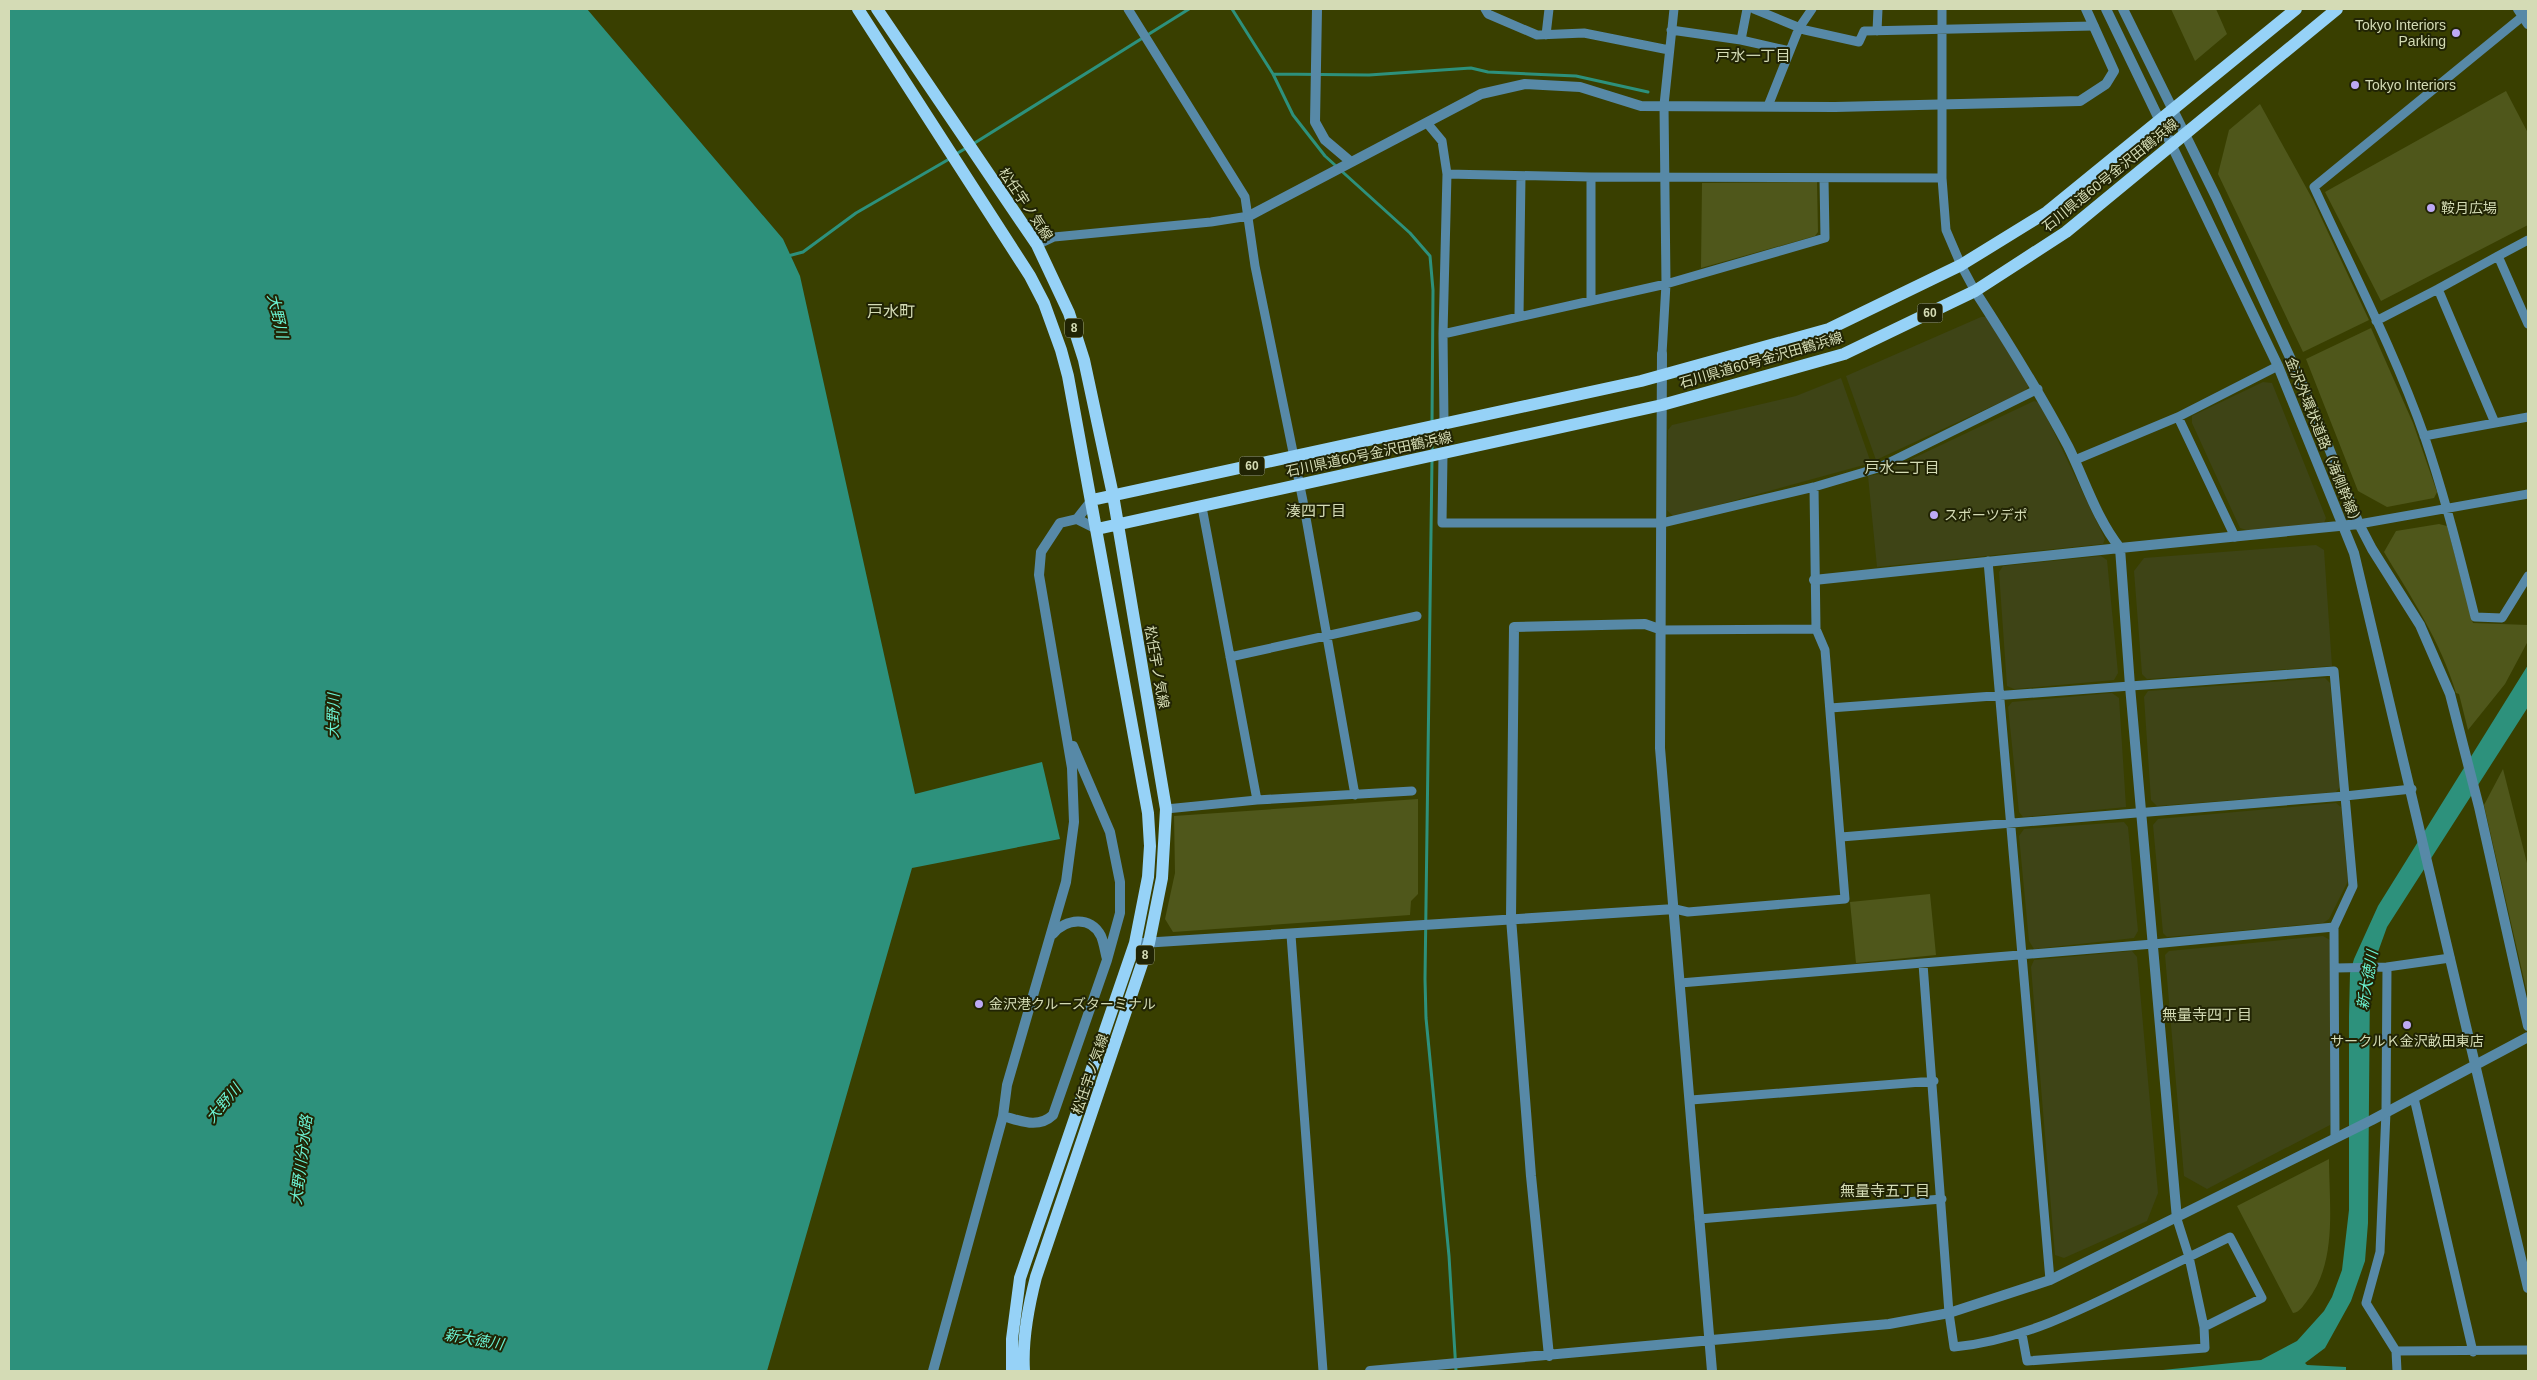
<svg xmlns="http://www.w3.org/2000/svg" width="2537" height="1380" font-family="Helvetica,'Noto Sans JP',sans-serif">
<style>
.built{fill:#3e4416}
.green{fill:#4f571b}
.water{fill:#2d917c}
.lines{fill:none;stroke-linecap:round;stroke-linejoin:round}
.stream{stroke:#2d917c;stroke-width:3}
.minor{stroke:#5789a7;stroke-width:9}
.tertiary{stroke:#5789a7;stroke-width:10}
.primary{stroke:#96d2f7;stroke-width:12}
.poi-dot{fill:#bda9f5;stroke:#212404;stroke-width:2}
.labels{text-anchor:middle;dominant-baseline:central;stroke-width:4;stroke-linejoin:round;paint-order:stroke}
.shield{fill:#212404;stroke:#9ea480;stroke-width:1}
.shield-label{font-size:12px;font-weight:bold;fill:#d4dbb5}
.poi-label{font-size:14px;fill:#d4dbb5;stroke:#212404;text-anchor:start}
.street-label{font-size:14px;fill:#d4dbb5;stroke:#212404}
.neighbourhood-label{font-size:15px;fill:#d4dbb5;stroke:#212404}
.water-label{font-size:15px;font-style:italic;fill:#6bf2d3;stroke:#212404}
.quarter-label{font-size:16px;fill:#d4dbb5;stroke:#212404}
</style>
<rect width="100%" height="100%" fill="#393f00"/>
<path class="built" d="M 1981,317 L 1987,317 L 2031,383 L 2025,391 L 1876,460 L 1846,376 Z
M 1841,378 L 1871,463 L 1674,517 L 1667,510 L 1668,430 L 1672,425 L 1796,396 Z
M 2263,382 L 2272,383 L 2326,518 L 2324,523 L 2250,531 L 2240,528 L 2192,423 L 2192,416 Z
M 2034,401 L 2040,403 L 2105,539 L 2103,544 L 1877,567 L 1868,476 L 1880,474 Z
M 2316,545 L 2324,550 L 2332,666 L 2147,679 L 2142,674 L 2134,571 L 2144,558 Z
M 2101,556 L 2107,560 L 2118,673 L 2114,680 L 2014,689 L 2007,686 L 1999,572 L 2003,566 Z
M 2325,678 L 2330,683 L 2340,787 L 2336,792 L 2157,806 L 2151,800 L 2144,697 L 2148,691 Z
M 2112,693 L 2119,698 L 2126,807 L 2023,817 L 2019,812 L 2008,707 L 2012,702 Z
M 2336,803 L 2341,807 L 2348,881 L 2329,919 L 2323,923 L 2167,937 L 2163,933 L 2153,825 L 2158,819 Z
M 2124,822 L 2128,827 L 2138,931 L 2134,938 L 2034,949 L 2029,941 L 2019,836 L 2024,829 Z
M 2323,936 L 2330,940 L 2330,1125 L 2207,1189 L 2184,1176 L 2165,955 L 2169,951 Z
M 2132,951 L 2137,957 L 2158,1193 L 2147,1221 L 2064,1258 L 2055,1255 L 2031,967 L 2034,960 Z"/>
<path class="green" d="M 2171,9 L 2216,9 L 2227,34 L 2195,61 Z
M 2506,91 L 2528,133 L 2528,225 L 2381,301 L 2325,192 Z
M 2260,104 L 2313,200 L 2369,320 L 2303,352 L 2218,174 L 2229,130 Z
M 1817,182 L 1818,232 L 1815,236 L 1701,268 L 1702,183 Z
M 2371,328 L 2413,423 L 2437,492 L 2434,498 L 2387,507 L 2358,491 L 2306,359 Z
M 2439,524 L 2447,526 L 2473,623 L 2528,625 L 2528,641 L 2505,684 L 2468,730 L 2459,694 L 2456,693 C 2441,642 2411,597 2384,552 L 2396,531 Z
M 2503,769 L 2528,867 L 2528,997 L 2484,805 Z
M 1418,799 L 1418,894 L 1411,901 L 1410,915 L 1173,932 L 1165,919 L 1175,873 L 1174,816 Z
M 1930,894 L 1936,955 L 1856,963 L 1850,902 Z
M 2329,1159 C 2329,1205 2338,1262 2307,1301 C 2303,1306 2300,1312 2293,1313 L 2237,1206 Z"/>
<path class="water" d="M 9,9 L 587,9 L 783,239 L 800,276 L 915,794 L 1042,762 L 1060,839 L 912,868 L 767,1371 L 9,1371 Z
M 2528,665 L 2528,707 L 2387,927 L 2370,974 L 2368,1223 L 2365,1261 L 2351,1301 L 2325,1348 L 2305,1363 L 2307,1365 L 2346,1367 L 2346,1371 L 2153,1371 L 2261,1360 L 2297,1341 L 2324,1311 L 2332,1297 L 2342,1270 L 2349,1210 L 2349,1016 L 2350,973 L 2354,959 L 2378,906 Z"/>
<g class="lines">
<path class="stream" d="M 1232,9 L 1273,74 L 1293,115 L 1325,156 L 1410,233 L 1430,256 L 1433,290 L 1432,423
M 1273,74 L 1369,75 L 1471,68 L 1488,72 L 1576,76 L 1648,92
M 973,144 L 1189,9
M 956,154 L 968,147
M 788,256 L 803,252 L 856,213 L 951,158
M 1432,453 L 1432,429
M 1432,459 L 1425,979 L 1426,1018 L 1449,1256 L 1456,1371"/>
<path class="minor" d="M 1128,9 L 1245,197 L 1255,266 L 1303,501 L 1355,795
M 1485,9 L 1488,14 L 1537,35 L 1584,33 L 1669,50
M 1754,9 L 1805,30 L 1859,42 L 1864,31 L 2094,26
M 1942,9 L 1942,178 L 1946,230 L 1961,265 L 1975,291
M 2528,12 L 2314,187 C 2352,270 2395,352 2425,438 C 2445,497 2460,557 2475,617 L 2502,618 L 2528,576
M 1671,30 L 1741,40 L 1790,51
M 1877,31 L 1878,9
M 1546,35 L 1549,9
M 1741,40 L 1747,9
M 1768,106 L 1799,28 L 1812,9
M 1427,123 L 1442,141 L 1447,174 L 1443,334 L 1666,284 L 1825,238 L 1824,178
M 1447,174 L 1591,177 L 1942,178
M 2528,240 L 2498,256 L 2528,324
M 1037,245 L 1054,237 L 1211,222 L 1249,216
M 2498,256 L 2438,289 L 2495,423 L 2528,417
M 1591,300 L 1591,177
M 1519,316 L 1521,176
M 2376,321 L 2438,289
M 1443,334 L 1444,422
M 1662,354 L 1666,284 L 1664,105 L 1674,9
M 2178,417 L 2235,537
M 2424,436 L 2495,423
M 1443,454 L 1442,523 L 1662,523 L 1814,487 L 1878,468 L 2038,389
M 2075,460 L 2178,417 L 2278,366
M 1202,507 L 1257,800
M 2359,524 L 2528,494
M 1988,561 L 2050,1280
M 1662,630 L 1816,629
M 1230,657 L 1417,616
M 1830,708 L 2334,671 L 2345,796 L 2412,789
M 1166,809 L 1257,800 L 1412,791
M 1841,837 L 2345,796 L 2353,886 L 2334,927 L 2335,1137
M 1675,909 L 1688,912 L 1845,899 L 1825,650 L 1816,629 L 1814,487
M 1291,935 L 1323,1371
M 2450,958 L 2387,967 L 2386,1112 L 2380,1252 L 2366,1303 L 2396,1351 L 2528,1350
M 1923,964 L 1949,1313 L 1954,1347 C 2038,1339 2114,1292 2189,1257 L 2177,1219
M 2336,968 L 2387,967
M 1680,983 L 2153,944 L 2334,927
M 2414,1098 L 2473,1352
M 1691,1100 L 1934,1081
M 1699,1219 L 1942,1199
M 2230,1237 L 2262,1298 L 2204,1327 L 2189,1257 Z
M 2022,1334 L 2027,1361 L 2205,1348 L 2204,1327
M 2396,1351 L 2397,1371"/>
<path class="tertiary" d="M 1317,9 L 1315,122 L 1325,140 L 1351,162
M 2106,9 L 2278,366 L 2354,553 L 2528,1288
M 2123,9 L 2216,197 L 2311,403 L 2359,524 L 2372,549 L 2420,625 L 2450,694 L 2479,807 L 2528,1026
M 2518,9 L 2528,24
M 1249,216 L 1481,94 L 1525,84 L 1580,87 L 1641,106 L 1835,107 L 2080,101 L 2106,84 L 2114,71 L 2086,9
M 1975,291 C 2008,342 2040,393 2068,446 C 2085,480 2096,518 2120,548 L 2359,524
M 1662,354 L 1660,748 L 1712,1371
M 1077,519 L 1092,500
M 1814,580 L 2120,548 L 2130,686 L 2177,1219
M 1053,934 C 1065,919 1091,915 1101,936 C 1104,943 1105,952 1107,959
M 1142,943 L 1675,909
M 1003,1116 C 1021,1121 1038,1129 1053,1115 L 1107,960 L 1120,913 L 1120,882 L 1110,832 L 1073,746
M 1549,1356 L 1531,1176 L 1511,918 L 1514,627 L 1645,624 L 1662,630
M 933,1371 L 1003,1116 L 1007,1085 L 1066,882 L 1074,822 L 1072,768 L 1039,575 L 1041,552 L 1060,523 L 1077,519 L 1097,529
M 1370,1371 L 1889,1324 L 1949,1313 L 2050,1280 L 2372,1120 L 2528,1037"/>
<path class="primary" d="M 858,9 L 1030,276 L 1044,303 L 1061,350 L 1068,376 L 1148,813 L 1150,846 L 1148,877 L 1135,943 L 1020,1278 L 1012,1339 L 1012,1371
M 877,9 L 1037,245 L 1069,313 L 1084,360 L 1113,495 L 1166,809 L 1162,878 L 1149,943 L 1036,1277 C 1028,1308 1022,1339 1024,1371
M 1092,500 L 1641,381 L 1829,329 L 1961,265 L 2047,212 L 2296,9
M 1097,529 L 1662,405 L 1844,354 L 1975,291 L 2066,232 L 2337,9"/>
</g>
<g class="poi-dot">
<circle cx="2456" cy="33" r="5"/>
<circle cx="2355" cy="85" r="5"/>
<circle cx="2431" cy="208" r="5"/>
<circle cx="1934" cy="515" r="5"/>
<circle cx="979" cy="1004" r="5"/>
<circle cx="2407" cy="1025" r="5"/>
</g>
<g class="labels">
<g class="shield">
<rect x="1917.5" y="303.5" width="25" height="19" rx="4"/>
<rect x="1065" y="318.5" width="18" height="19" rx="4"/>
<rect x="1239.5" y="456.5" width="25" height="19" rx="4"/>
<rect x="1136" y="945.5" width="18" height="19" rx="4"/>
</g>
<g class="shield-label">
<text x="1930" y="313">60</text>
<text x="1074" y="328">8</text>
<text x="1252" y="466">60</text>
<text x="1145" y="955">8</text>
</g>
<g class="poi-label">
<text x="2446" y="25" text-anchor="end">Tokyo Interiors<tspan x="2446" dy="16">Parking</tspan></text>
<text x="2365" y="85">Tokyo Interiors</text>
<text x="2441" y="208">鞍月広場</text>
<text x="1944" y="515">スポーツデポ</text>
<text x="989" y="1004">金沢港クルーズターミナル</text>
<text x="2407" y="1041" text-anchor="middle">サークルＫ金沢畝田東店</text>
</g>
<g class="street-label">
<text transform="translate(2110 175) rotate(-39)">石川県道60号金沢田鶴浜線</text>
<text transform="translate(1026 204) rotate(56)">松任宇ノ気線</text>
<text transform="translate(1761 360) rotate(-16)">石川県道60号金沢田鶴浜線</text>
<text transform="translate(2324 442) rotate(68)">金沢外環状道路（海側幹線）</text>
<text transform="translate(1369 454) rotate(-12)">石川県道60号金沢田鶴浜線</text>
<text transform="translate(1157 667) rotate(80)">松任宇ノ気線</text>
<text transform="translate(1090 1074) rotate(-71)">松任宇ノ気線</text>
</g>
<g class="neighbourhood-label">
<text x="1753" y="55">戸水一丁目</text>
<text x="1902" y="467">戸水二丁目</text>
<text x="1316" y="510">湊四丁目</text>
<text x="2207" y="1014">無量寺四丁目</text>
<text x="1885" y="1190">無量寺五丁目</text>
</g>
<g class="water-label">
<text transform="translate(278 316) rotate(77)">大野川</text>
<text transform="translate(333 716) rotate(-89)">大野川</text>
<text transform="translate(2367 980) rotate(-80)">新大徳川</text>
<text transform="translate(223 1103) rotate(-50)">大野川</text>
<text transform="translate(301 1160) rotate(-83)">大野川分水路</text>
<text transform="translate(474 1339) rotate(10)">新大徳川</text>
</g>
<g class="quarter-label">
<text x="891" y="311">戸水町</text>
</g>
</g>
<rect width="2537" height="1380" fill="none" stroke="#d4dbb5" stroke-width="20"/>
</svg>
